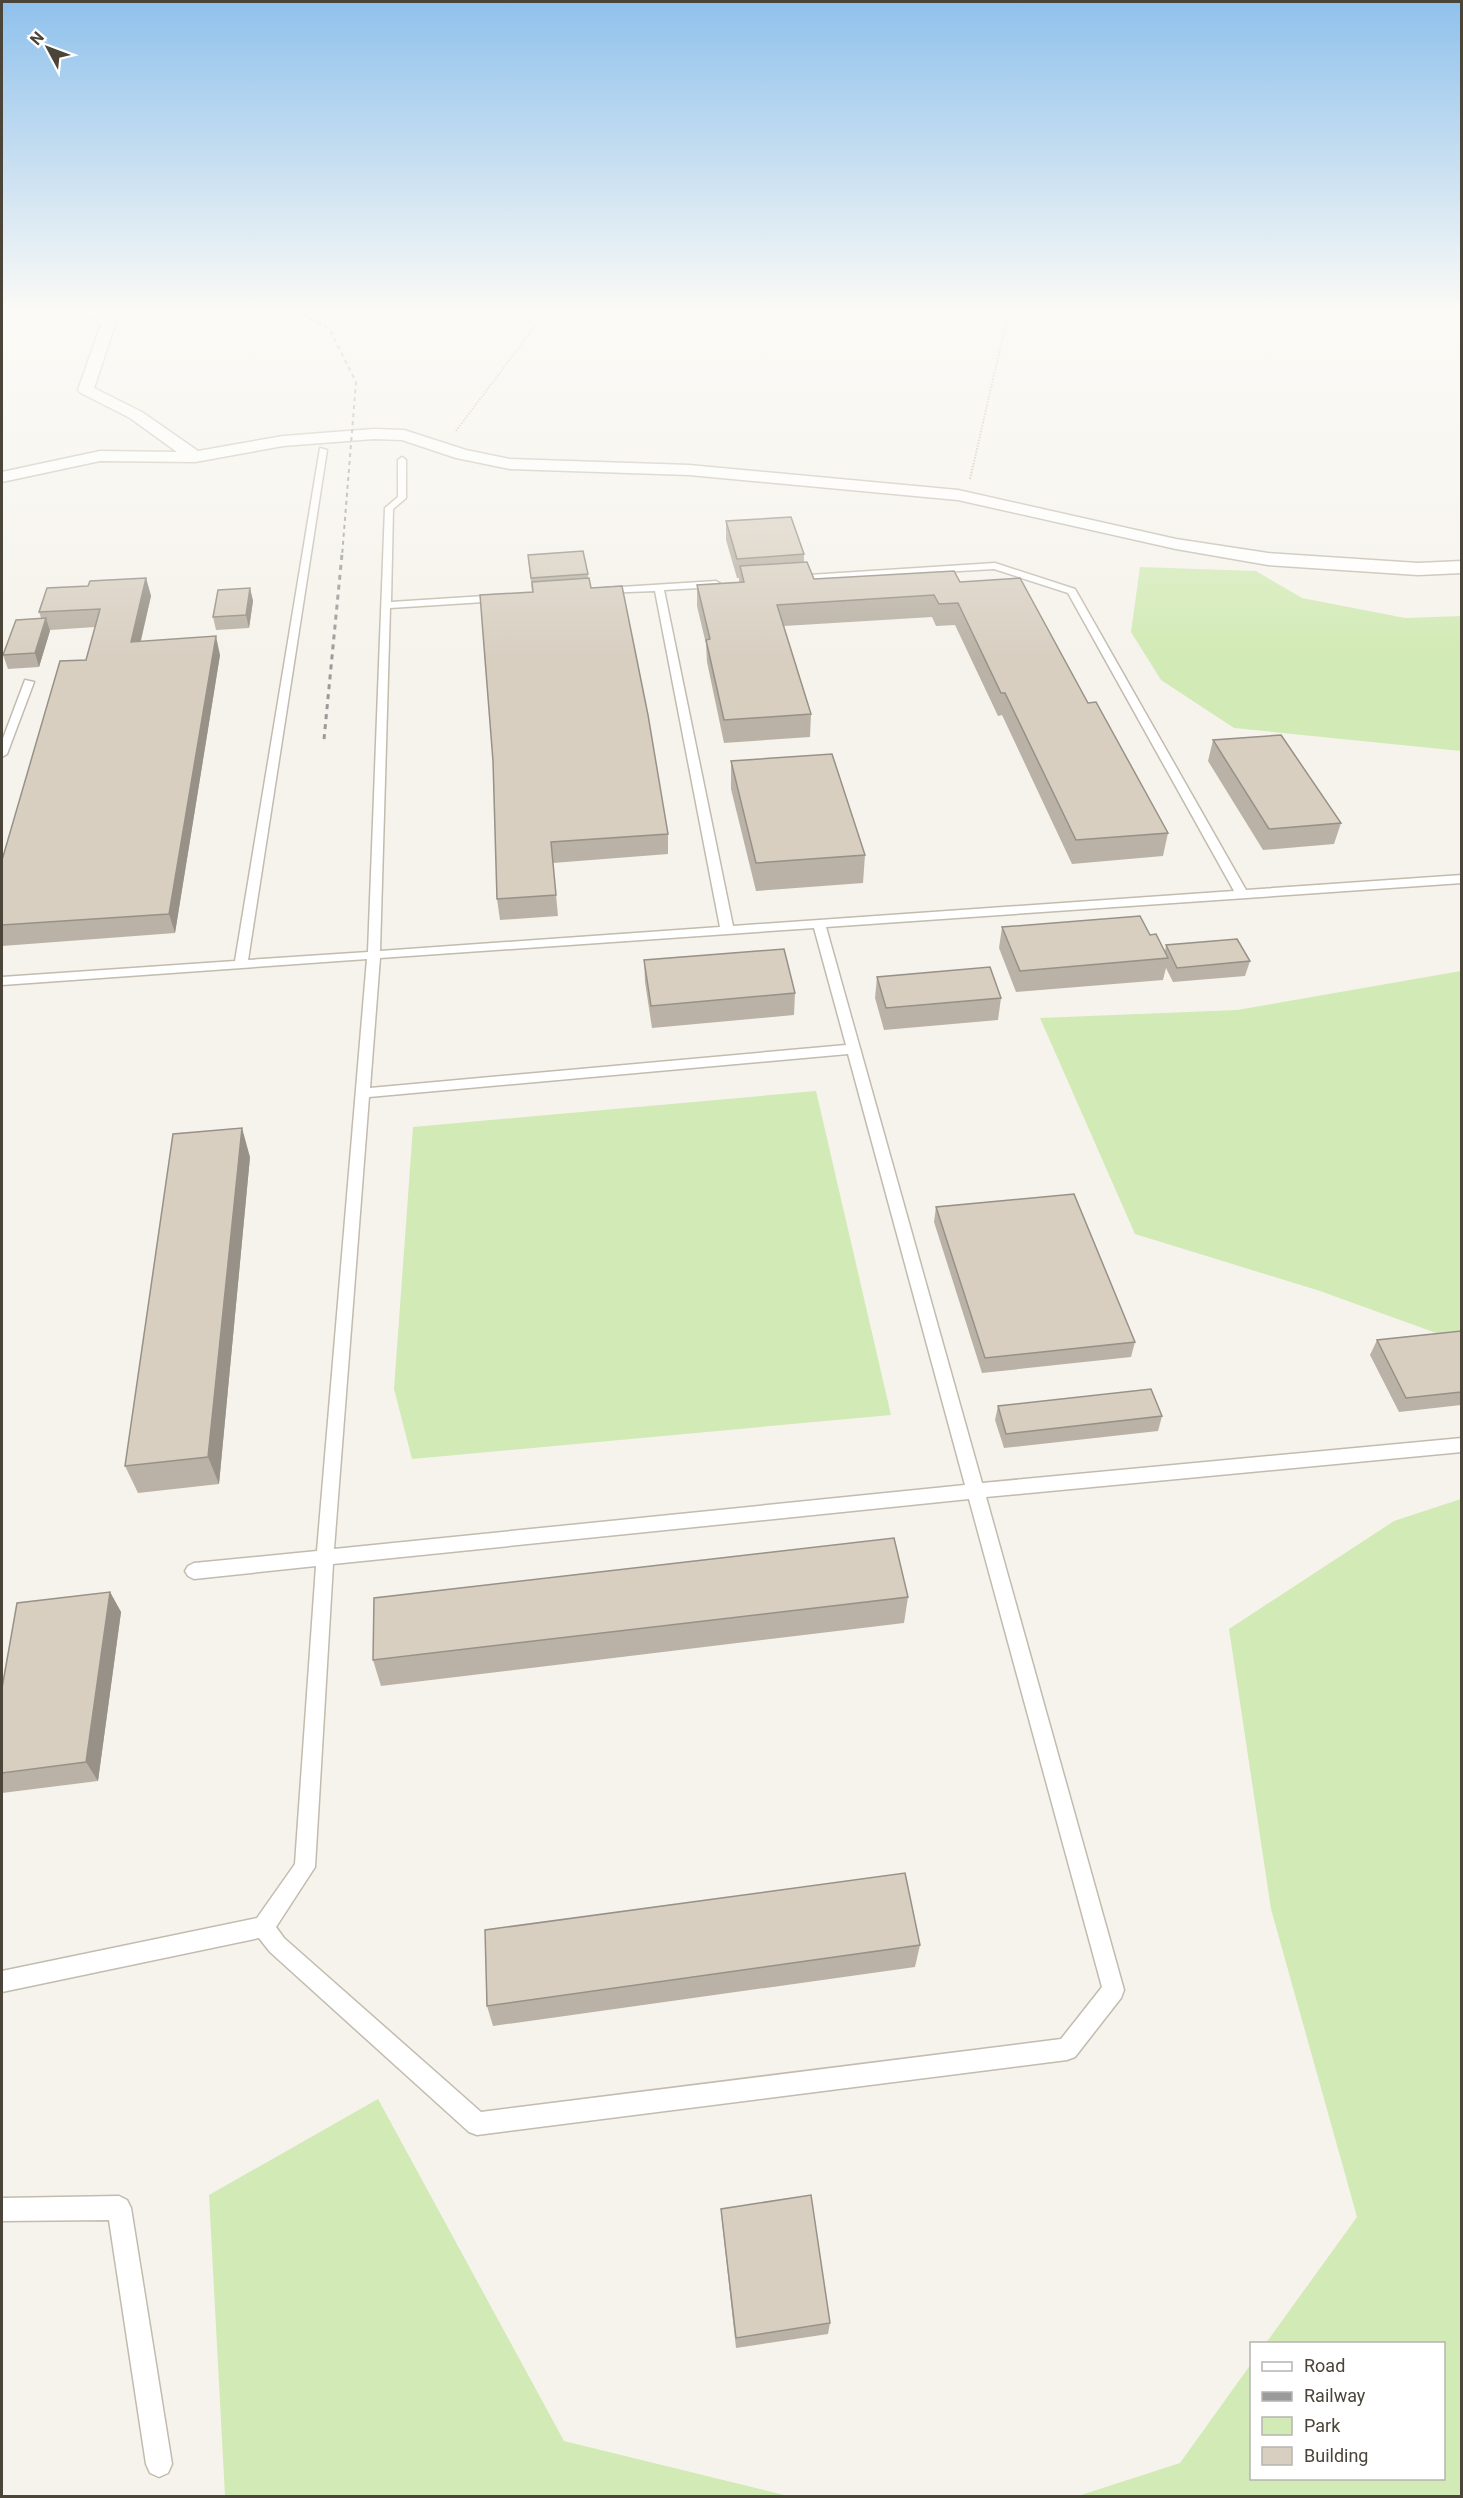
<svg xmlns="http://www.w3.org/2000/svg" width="1463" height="2498" font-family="Roboto,sans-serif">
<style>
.green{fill:#d2eab5}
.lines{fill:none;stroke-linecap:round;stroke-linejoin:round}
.lane-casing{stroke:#c2bbae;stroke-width:3}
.street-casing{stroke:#c2bbae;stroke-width:3}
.path{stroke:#c4b79f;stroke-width:2;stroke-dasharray:1.5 1.5;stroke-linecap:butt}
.lane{fill:#fff;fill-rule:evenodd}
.street{fill:#fff;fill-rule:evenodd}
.rail-far1{stroke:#9a9a9a;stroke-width:2;stroke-dasharray:4 4;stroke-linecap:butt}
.rail{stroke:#9a9a9a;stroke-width:3;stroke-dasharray:5 5;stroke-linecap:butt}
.wall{fill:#bab2a6}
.shaded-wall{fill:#979187}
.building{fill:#d8cfc1;stroke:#979187;stroke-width:1.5}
</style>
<rect width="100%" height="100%" fill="#f6f3ec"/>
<path class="green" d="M 1140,567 L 1256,571 L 1302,598 L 1405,618 L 1461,616 L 1461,751 L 1234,728 L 1161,680 L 1131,632 Z
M 1461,971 L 1461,1342 L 1320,1291 L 1135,1234 L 1040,1018 L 1237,1010 Z
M 816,1091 L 891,1415 L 412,1459 L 394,1389 L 413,1127 Z
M 1461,1499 L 1461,2496 L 1078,2496 L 1180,2463 L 1251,2364 L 1252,2478 L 1444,2478 L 1444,2344 L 1266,2343 L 1357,2217 L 1271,1909 L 1229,1629 L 1394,1521 Z
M 378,2099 L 564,2441 L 788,2496 L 225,2496 L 209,2195 Z"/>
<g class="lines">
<defs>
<path id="lane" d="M 320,448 L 327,450 L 248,960 L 368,952 L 385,508 L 398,497 L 398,460 L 402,457 L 406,460 L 406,498 L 393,509 L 391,602 L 500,595 L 505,598 L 500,601 L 390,608 L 380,951 L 720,927 L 655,591 L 602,593 L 602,589 L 605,588 L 716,581 L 721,584 L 716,587 L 664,590 L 733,926 L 1234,891 L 1068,593 L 994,569 L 790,581 L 790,577 L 793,576 L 995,563 L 1075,589 L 1246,890 L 1462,875 L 1462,883 L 826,927 L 982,1483 L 1462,1438 L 1462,1452 L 986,1497 L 1124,1990 L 1121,1998 L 1075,2057 L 1067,2060 L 477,2135 L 469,2132 L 270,1952 L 259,1938 L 2,1992 L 2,1971 L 257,1918 L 295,1864 L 316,1566 L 194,1579 L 188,1576 L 185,1571 L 188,1566 L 194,1563 L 317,1551 L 367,959 L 2,985 L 2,977 L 235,961 ZM 814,928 L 846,1045 L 370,1088 L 380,958 ZM 848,1054 L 965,1485 L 334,1549 L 369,1097 ZM 969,1499 L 1102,1987 L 1061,2039 L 481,2112 L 284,1938 L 276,1927 L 315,1867 L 333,1564 Z
M 25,680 L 34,682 L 7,754 L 2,757 L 2,741 Z
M 119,2196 L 127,2200 L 131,2208 L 172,2464 L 168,2473 L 159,2477 L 150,2473 L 146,2464 L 109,2220 L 2,2221 L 2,2198 Z"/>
<path id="street" d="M 68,310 L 98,310 L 116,322 L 94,388 L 142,412 L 198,451 L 283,436 L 374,429 L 404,430 L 466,450 L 510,459 L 689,465 L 958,490 L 1176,539 L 1268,553 L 1418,563 L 1462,561 L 1462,573 L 1418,575 L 1268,565 L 1176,549 L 958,500 L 689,475 L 510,469 L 456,458 L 402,440 L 374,439 L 283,446 L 195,462 L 100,461 L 2,482 L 2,472 L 100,451 L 177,452 L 130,418 L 81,393 L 78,390 L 101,324 L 87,315 L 70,313 Z"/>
</defs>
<use href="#lane" class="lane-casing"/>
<use href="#street" class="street-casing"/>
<path class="path" d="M 456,431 L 547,310
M 970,479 L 1009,310"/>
<use href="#lane" class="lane"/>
<use href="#street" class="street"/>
<path class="rail-far1" d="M 297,310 L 330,330 L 356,382 L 342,556"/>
<path class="rail" d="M 324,739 L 342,554"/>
</g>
<path class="wall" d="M 726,521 L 804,554 L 804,562 L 814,579 L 960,582 L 1088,703 L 1168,833 L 1163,856 L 1072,864 L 1002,715 L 998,716 L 955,625 L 936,626 L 932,617 L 784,626 L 811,714 L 810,737 L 724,743 L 707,662 L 706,644 L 697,606 L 697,585 L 739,582 L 739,578 L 737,578 L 726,540 Z
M 528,555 L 588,574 L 588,578 L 668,834 L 668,854 L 553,863 L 558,916 L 500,920 L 497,899 L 532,592 Z
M 146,578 L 151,596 L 141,641 L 220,655 L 175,933 L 2,946 L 2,860 L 86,660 L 95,627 L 50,630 L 39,667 L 8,669 L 3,655 L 41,618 L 39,612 Z
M 250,588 L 253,601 L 249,628 L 216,630 L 213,617 Z
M 1213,740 L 1341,823 L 1334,844 L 1263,850 L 1208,761 Z
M 731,761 L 865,855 L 863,883 L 756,891 L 731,789 Z
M 1002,927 L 1150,935 L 1165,951 L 1166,945 L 1250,961 L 1245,976 L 1173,982 L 1166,968 L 1163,980 L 1016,992 L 999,948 Z
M 644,960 L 795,993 L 794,1015 L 652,1028 L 645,982 Z
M 877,977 L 1001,998 L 998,1020 L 884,1030 L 875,998 Z
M 250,1157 L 219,1484 L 138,1493 L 125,1466 Z
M 936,1207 L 1135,1342 L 1131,1357 L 982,1373 L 934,1222 Z
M 1461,1331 L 1461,1405 L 1399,1412 L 1370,1355 L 1377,1340 Z
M 998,1406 L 1162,1416 L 1158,1431 L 1004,1448 L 995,1420 Z
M 110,1592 L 121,1612 L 98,1781 L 2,1793 L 2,1688 Z
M 908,1597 L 904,1623 L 381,1686 L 373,1660 Z
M 920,1945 L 915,1967 L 493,2026 L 487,2006 Z
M 721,2209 L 830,2323 L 828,2334 L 736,2348 L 722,2221 Z"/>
<path class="shaded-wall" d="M 146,578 L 151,596 L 136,660 L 131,642 Z
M 250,588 L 253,601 L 249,628 L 246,615 Z
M 46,618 L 50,631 L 39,667 L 35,653 Z
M 216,636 L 220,655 L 175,933 L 169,914 Z
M 242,1128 L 250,1157 L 219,1484 L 208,1457 Z
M 110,1592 L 121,1612 L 98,1781 L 86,1762 Z"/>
<path class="building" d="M 791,517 L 804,554 L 737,559 L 726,521 Z
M 583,551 L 588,574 L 531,578 L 528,555 Z
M 807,562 L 814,579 L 954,571 L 960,582 L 1020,578 L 1088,703 L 1096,702 L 1168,833 L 1076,840 L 1005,693 L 1001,693 L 958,603 L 939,604 L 934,595 L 777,605 L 811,714 L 724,720 L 706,640 L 710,639 L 697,585 L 744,582 L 740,566 Z
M 146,578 L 131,642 L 216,636 L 169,914 L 2,925 L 2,860 L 60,661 L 86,660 L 100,609 L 39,612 L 47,588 L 88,586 L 90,581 Z
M 589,578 L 591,588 L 622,586 L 648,715 L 668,834 L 551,842 L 556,895 L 497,899 L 493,761 L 480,595 L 533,592 L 532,582 Z
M 250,588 L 246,615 L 213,617 L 218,590 Z
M 46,618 L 35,653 L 3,655 L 16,620 Z
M 1281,735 L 1341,823 L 1269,829 L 1213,740 Z
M 832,754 L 865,855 L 756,863 L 731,761 Z
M 1140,916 L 1150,935 L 1156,934 L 1168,958 L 1020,971 L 1002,927 Z
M 1237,939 L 1250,961 L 1177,968 L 1166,945 Z
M 784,949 L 795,993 L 651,1006 L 644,960 Z
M 990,967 L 1001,998 L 886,1008 L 877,977 Z
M 242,1128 L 208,1457 L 125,1466 L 173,1134 Z
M 1074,1194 L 1135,1342 L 985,1358 L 936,1207 Z
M 1461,1331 L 1461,1392 L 1406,1398 L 1377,1340 Z
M 1151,1389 L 1162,1416 L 1006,1434 L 998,1406 Z
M 894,1538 L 908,1597 L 373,1660 L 374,1598 Z
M 110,1592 L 86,1762 L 2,1773 L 2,1688 L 17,1603 Z
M 905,1873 L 920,1945 L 487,2006 L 485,1930 Z
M 811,2195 L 830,2323 L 736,2338 L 721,2209 Z"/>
<linearGradient id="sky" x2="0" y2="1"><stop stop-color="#8fc1ec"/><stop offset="0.47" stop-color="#fbfaf6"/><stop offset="1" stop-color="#fbfaf6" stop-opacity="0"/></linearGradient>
<rect width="1463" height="659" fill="url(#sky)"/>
<rect width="1463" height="2498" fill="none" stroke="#4b4439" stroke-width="6"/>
<rect x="1250" y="2342" width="195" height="138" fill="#ffffff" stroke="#b7b4b0" stroke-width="1.5"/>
<rect x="1262" y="2362" width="30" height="9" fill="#ffffff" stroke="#b7b4b0" stroke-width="1.5"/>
<text x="1304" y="2372" font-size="18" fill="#4b4439">Road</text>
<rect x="1262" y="2392" width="30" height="9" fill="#9a9a9a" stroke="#b7b4b0" stroke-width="1.5"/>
<text x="1304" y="2402" font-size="18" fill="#4b4439">Railway</text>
<rect x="1262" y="2417" width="30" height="18" fill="#d2eab5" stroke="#b7b4b0" stroke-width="1.5"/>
<text x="1304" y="2432" font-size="18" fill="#4b4439">Park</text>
<rect x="1262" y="2447" width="30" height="18" fill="#d8cfc1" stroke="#b7b4b0" stroke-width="1.5"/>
<text x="1304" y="2462" font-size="18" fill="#4b4439">Building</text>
<g transform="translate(48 48) rotate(311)" stroke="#ffffff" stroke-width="4.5" paint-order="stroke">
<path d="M0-4.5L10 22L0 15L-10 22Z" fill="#4b4439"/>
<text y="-9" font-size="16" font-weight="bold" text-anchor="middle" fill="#4b4439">N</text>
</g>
</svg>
